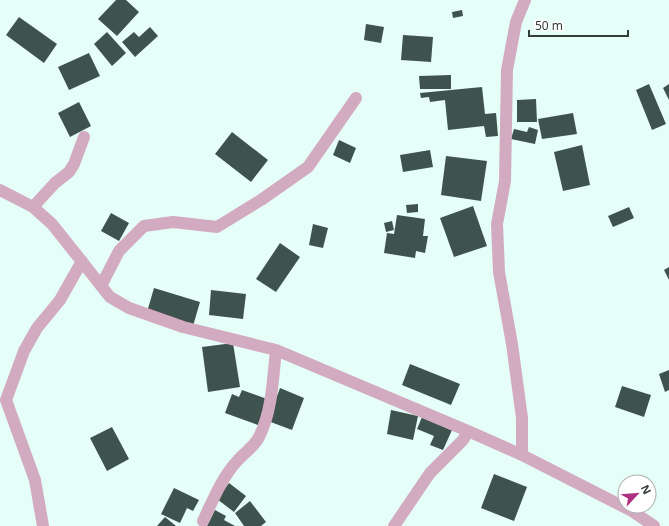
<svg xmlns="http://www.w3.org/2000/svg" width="669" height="526" font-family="'Noto Sans',sans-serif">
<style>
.building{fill:#3f534e}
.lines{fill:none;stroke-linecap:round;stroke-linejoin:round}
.street{stroke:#d2abc0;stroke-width:12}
</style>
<rect width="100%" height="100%" fill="#e6fef8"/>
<path class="building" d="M 116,0 L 126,0 L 139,12 L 117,36 L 98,19 Z
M 462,10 L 463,16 L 453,18 L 452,12 Z
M 19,17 L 57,44 L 44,63 L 6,35 Z
M 366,24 L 384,27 L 381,43 L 364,40 Z
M 150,27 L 158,36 L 135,57 L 122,42 L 134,32 L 139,37 Z
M 107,32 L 126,53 L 112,66 L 94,44 Z
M 403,35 L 433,37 L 431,62 L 401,60 Z
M 89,53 L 100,76 L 69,90 L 58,67 Z
M 451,75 L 451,89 L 420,89 L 419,76 Z
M 649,84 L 666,124 L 652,130 L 636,90 Z
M 669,84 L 669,100 L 663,88 Z
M 482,87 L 485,114 L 496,113 L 498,136 L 486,137 L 484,126 L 448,130 L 445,100 L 430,102 L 429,97 L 421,98 L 420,93 Z
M 536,99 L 537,122 L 517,122 L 517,100 Z
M 79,102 L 91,126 L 70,137 L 58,113 Z
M 573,113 L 577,134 L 542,139 L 538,119 Z
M 529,127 L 538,130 L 535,144 L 511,139 L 514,129 L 527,132 Z
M 232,132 L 268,160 L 251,182 L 215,154 Z
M 339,140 L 356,148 L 350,163 L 333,155 Z
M 582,145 L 590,185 L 563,191 L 554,152 Z
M 430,150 L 433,167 L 403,172 L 400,155 Z
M 446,156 L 487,161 L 481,201 L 441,195 Z
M 418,204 L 418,212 L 407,213 L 406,205 Z
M 473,206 L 487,246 L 454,257 L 440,218 Z
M 629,207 L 634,218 L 613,227 L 608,216 Z
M 111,213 L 129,223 L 119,241 L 101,231 Z
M 397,215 L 425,219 L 423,236 L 428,236 L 425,253 L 416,251 L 415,258 L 384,253 L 387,233 L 394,234 Z
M 392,221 L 394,230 L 386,232 L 384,223 Z
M 313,224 L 328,228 L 323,248 L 309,245 Z
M 280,243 L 300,257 L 276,292 L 256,279 Z
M 669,267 L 669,280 L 664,270 Z
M 154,288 L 200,302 L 193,326 L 147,312 Z
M 211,290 L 246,294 L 243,319 L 209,315 Z
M 233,343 L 240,387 L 208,392 L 202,347 Z
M 410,364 L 460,384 L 451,405 L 402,385 Z
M 669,370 L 669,390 L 665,392 L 659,374 Z
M 622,386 L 651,395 L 644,417 L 615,407 Z
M 280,388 L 304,398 L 292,430 L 268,421 Z
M 242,390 L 267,399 L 258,425 L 225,413 L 232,394 L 239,397 Z
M 391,410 L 418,416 L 413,440 L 387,434 Z
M 422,417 L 452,430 L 443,450 L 430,445 L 434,436 L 417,429 Z
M 112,427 L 129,459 L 107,471 L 90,438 Z
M 494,474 L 527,487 L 514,521 L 481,508 Z
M 229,483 L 246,496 L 234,512 L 217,499 Z
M 174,488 L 199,500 L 193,511 L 187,508 L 180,523 L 161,514 Z
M 250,501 L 266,522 L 261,526 L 244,526 L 235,513 Z
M 215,510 L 226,516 L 224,520 L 235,526 L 207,526 Z
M 165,517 L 176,526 L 157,526 Z"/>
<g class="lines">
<path class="street" d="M 0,190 L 33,207 L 52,224 L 110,297 L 129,308 L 183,327 L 276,350 L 468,431 L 522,455 L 632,511 L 654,526
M 33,207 L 55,183 L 69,172 L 74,164 L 84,137
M 101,286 L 119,251 L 144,226 L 173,222 L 217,227 L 261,200 L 308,167 L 356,98
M 522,455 L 522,418 L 512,344 L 499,272 L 497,224 L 505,181 L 507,70 L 516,22 L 525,0
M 203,521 C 213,500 222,477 238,460 C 245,452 254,447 259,437 C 272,412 273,378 276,350
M 43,526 L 35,480 L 6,400 L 24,351 L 37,328 L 60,300 L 82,261
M 394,526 L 430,473 L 463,440 L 468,431"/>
</g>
<g transform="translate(637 494) rotate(64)"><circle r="19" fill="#ffffff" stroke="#adb1b0"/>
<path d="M0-3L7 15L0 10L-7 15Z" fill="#ae3282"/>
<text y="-6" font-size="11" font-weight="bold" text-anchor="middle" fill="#333d3a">N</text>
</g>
<path d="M529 30v6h99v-6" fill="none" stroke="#333d3a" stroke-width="2"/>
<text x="535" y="30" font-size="12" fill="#333d3a" stroke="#ffffff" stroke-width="3" paint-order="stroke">50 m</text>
</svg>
